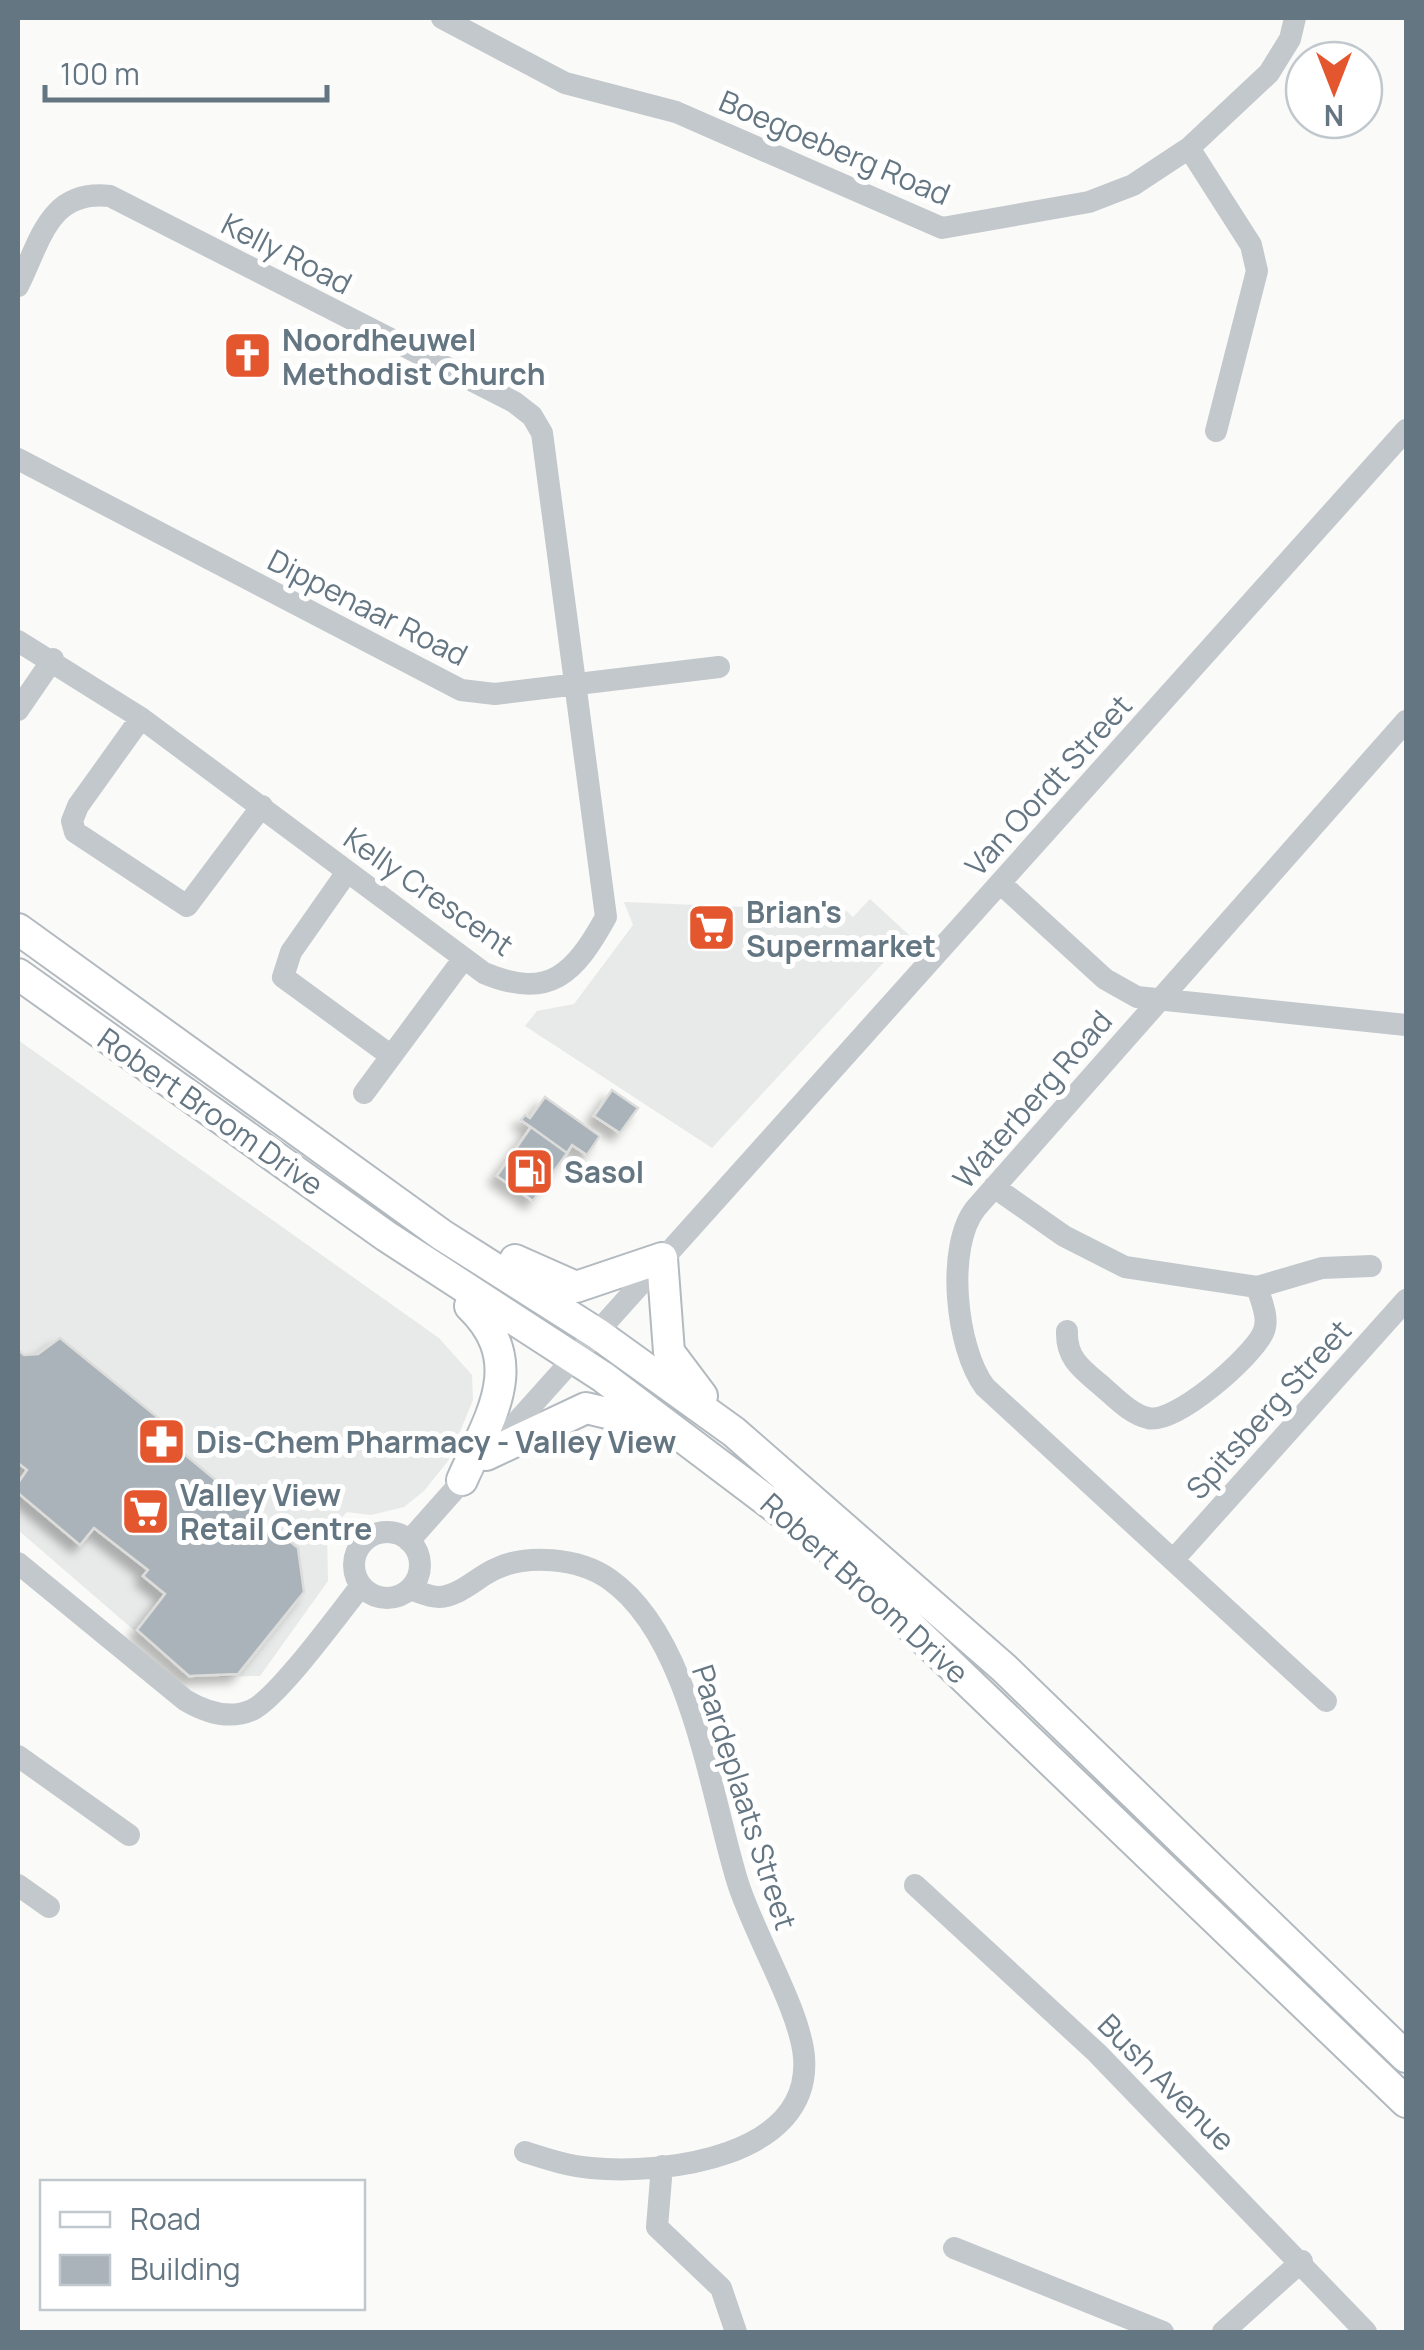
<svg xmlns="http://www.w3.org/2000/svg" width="1424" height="2350" font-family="Manrope,sans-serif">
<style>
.built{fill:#e8e9e9}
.building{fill:#aab3b9;stroke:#dcdcda;stroke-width:2.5;filter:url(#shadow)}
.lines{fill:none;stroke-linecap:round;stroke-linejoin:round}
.secondary-casing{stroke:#b3babf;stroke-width:34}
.street{stroke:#c3c8cc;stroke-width:22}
.secondary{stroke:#fff;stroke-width:30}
.labels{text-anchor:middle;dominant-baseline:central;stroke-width:10;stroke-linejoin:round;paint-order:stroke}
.street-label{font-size:30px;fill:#657683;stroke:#fff}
.poi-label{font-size:30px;font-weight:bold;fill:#657683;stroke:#fff;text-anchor:start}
</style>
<defs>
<filter id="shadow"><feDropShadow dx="-8" dy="8" stdDeviation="5" flood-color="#0004"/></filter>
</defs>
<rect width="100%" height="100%" fill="#fafaf8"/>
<path class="built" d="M 870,899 L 909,935 L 712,1148 L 525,1026 L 537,1011 L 574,1004 L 633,925 L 624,902 L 823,910 L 839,904 L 853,917 Z
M 18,1040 L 439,1338 L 472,1375 L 473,1400 L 448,1461 L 424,1491 L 404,1507 L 371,1515 L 347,1512 L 327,1532 L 328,1581 L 260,1676 L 188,1677 L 18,1530 Z"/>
<path class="building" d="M 612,1090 L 638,1108 L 620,1133 L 594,1116 Z
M 545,1097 L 600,1136 L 587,1155 L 572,1145 L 567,1153 L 521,1120 L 525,1115 L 530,1118 Z
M 531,1127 L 567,1153 L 533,1201 L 497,1176 Z
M 60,1338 L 167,1425 L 160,1434 L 298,1548 L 304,1592 L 238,1674 L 189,1676 L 137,1630 L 165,1594 L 143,1576 L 148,1570 L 94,1528 L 80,1545 L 18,1493 L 18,1483 L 27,1470 L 18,1463 L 18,1350 L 24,1355 L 38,1354 Z"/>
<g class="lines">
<defs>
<path id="secondary" d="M 18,929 L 442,1235 L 598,1334 L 734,1432 L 1004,1668 L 1406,2057
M 18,974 L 386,1236 L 603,1377 L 828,1547 L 1406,2102
M 515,1260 L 576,1287 L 662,1258 L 669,1352 L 702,1396
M 486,1455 L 586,1408 L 611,1414 L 665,1440
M 462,1480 C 489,1418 529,1363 470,1306"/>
</defs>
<use href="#secondary" class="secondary-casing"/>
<path class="street" d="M 442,18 L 565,83 L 676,112 L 942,228 L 1089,202 L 1133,185 L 1189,148 L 1269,73 L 1290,39 L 1295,18
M 1189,148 L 1251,245 L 1257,271 L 1216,431
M 18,286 C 41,240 49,189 110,196 L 514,402 L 532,416 L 542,433 L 606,917 C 575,973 550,1001 484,973 L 141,718 L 18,641
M 18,459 L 461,690 L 495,694 L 719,667
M 18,710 L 53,659
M 141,718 L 78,806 L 72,821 L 75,832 L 187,906 L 262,806
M 347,872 L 291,952 L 283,977 L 390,1055
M 1000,883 L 1105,979 L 1137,997 L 1406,1025
M 364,1093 L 464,958
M 994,1187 L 1064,1236 L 1125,1267 L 1257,1287 L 1322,1268 L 1371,1266
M 1067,1331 C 1066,1356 1079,1367 1097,1382 C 1112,1394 1129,1414 1148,1418 C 1175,1425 1252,1357 1263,1333 C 1270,1319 1261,1301 1257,1287
M 498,1443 L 1406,430
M354 1565a33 33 0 1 1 66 0a33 33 0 1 1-66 0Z
M 409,1541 L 472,1470
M 1175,1558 L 1406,1300
M 18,1563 L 185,1700 C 205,1712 229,1720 252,1710 C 278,1698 340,1612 361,1586
M 410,1589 C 419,1592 429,1597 439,1597 C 459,1596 475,1579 493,1570 C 526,1553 579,1558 609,1579 C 690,1635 710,1792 737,1880 C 752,1931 800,2009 804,2057 C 812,2157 665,2175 591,2168 C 568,2166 547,2159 525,2152
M 1326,1701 L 985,1387 C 956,1349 945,1246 976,1208 L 1406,721
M 18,1756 L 129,1835
M 18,1885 L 49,1907
M 915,1885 L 1097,2053 L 1366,2332
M 662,2166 L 657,2227 L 721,2288 L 736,2332
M 954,2248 L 1163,2332
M 1223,2332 L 1302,2261"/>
<use href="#secondary" class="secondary"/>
</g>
<defs>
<symbol id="church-square" viewBox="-11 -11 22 22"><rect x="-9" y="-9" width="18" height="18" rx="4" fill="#e4572e" stroke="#fff"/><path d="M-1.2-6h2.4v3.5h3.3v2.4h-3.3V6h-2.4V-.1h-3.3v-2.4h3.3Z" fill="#fff"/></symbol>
<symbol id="supermarket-square" viewBox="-11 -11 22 22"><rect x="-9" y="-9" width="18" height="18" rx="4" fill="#e4572e" stroke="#fff"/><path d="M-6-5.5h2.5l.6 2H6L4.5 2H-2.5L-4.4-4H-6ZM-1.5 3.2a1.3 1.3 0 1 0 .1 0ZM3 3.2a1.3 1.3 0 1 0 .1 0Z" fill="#fff"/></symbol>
<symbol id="fuel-square" viewBox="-11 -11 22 22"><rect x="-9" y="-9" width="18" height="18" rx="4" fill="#e4572e" stroke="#fff"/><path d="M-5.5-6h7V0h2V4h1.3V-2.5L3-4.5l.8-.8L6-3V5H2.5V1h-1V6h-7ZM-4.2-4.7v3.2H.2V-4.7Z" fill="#fff"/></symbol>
<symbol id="pharmacy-square" viewBox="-11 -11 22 22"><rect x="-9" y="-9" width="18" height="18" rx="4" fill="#e4572e" stroke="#fff"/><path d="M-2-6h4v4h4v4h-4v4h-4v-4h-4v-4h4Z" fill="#fff"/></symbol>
</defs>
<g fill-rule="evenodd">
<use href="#church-square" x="220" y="328" width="55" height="55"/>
<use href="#supermarket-square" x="684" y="900" width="55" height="55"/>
<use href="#fuel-square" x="502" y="1144" width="55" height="55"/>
<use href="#pharmacy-square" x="134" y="1414" width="55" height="55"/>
<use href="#supermarket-square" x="118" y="1484" width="55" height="55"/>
</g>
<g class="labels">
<g class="street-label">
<text transform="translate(835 147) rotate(23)">Boegoeberg Road</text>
<text transform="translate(287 253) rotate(27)">Kelly Road</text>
<text transform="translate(368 607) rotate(27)">Dippenaar Road</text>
<text transform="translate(1048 785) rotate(-48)">Van Oordt Street</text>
<text transform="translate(429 891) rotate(35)">Kelly Crescent</text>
<text transform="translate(1032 1099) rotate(-49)">Waterberg Road</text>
<text transform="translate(211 1111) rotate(35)">Robert Broom Drive</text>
<text transform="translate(1268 1409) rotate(-48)">Spitsberg Street</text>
<text transform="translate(865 1588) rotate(42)">Robert Broom Drive</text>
<text transform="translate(745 1797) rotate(72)">Paardeplaats Street</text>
<text transform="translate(1167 2082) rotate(45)">Bush Avenue</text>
</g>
<g class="poi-label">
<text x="282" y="339">Noordheuwel<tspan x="282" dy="34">Methodist Church</tspan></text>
<text x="746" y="911">Brian's<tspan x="746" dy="34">Supermarket</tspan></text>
<text x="564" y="1171">Sasol</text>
<text x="196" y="1441">Dis-Chem Pharmacy - Valley View</text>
<text x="180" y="1494">Valley View<tspan x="180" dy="34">Retail Centre</tspan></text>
</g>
</g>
<rect width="1424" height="2350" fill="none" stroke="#657683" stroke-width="40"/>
<rect x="40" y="2180" width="325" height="130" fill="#ffffff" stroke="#c1c8cd" stroke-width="2.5"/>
<rect x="60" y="2212" width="50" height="15" fill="#ffffff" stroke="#c1c8cd" stroke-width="2.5"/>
<text x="130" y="2230" font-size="30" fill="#657683">Road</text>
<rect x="60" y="2255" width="50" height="30" fill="#aab3b9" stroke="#c1c8cd" stroke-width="2.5"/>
<text x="130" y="2280" font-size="30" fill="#657683">Building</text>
<g transform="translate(1334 90) rotate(180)"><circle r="48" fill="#ffffff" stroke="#c1c8cd" stroke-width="2.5"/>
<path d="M0-8L18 38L0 25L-18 38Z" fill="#e4572e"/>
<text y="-15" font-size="28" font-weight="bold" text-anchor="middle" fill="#657683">N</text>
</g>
<path d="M45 85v15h282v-15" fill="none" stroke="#657683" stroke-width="5"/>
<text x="60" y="85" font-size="30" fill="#657683" stroke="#ffffff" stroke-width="8" paint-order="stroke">100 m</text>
</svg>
